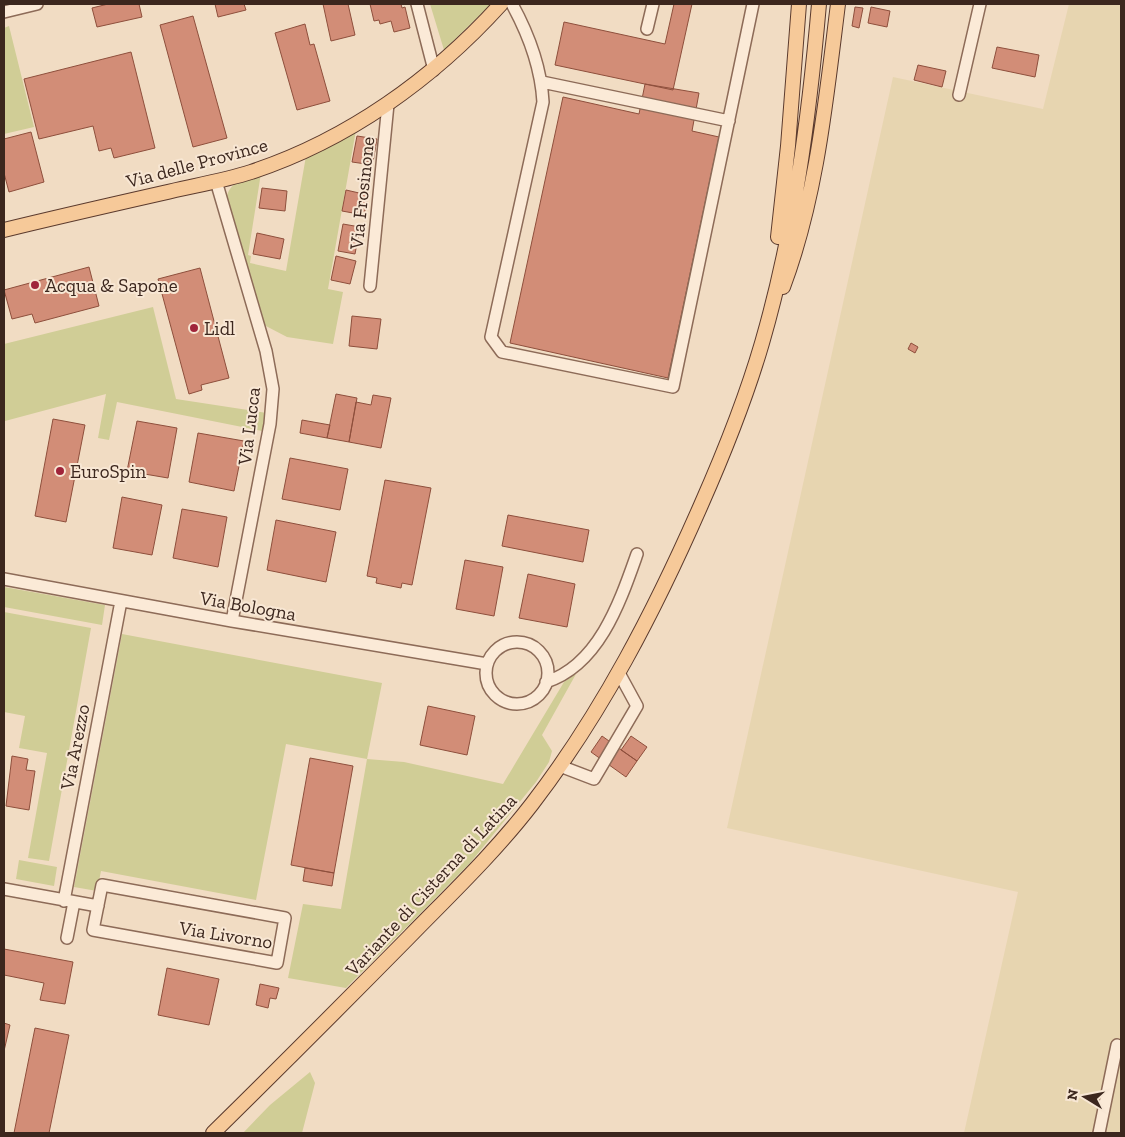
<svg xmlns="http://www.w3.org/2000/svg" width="1125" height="1137" font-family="'Zilla Slab',serif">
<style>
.farmland{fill:#e7d5b0}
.green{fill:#d0cd96}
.building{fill:#d28d77;stroke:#8e4f3c}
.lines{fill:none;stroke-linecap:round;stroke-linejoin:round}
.minor-casing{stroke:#8d6b58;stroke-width:14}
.major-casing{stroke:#5b3a2d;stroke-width:16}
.minor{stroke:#fbead7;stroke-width:11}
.major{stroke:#f6c999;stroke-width:14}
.poi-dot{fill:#a0243a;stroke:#f8e7d4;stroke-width:2}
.labels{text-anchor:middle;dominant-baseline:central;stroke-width:4;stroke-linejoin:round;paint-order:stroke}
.street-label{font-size:19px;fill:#3c271e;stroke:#f8e7d4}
.poi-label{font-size:19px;fill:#3c271e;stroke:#f8e7d4;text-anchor:start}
</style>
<rect width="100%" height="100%" fill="#f1dcc3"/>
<path class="farmland" d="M 1069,4 L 1121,4 L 1121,1133 L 964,1133 L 1018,892 L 727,828 L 893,77 L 1043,109 Z"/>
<path class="green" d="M 430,4 L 491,4 L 444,50 Z
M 9,26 L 34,127 L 4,134 L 4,28 Z
M 356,130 L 328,289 L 343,292 L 333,344 L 287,337 L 264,325 L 227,196 C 231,180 247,179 261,173 L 248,255 L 251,256 L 250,263 L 286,271 L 306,156 Z
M 153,307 L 176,399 L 267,413 L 262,431 L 117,402 L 109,440 L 98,438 L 106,394 L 5,421 L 4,344 Z
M 4,587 L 105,605 L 102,625 L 4,607 Z
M 4,612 L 91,628 L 49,861 L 28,858 L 47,753 L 19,748 L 25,716 L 4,712 Z
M 122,634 L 382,683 L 367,759 L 404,762 L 503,784 L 564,682 L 576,674 L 542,735 L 552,751 L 549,762 L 536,782 L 470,863 L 346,988 L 288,978 L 303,904 L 341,909 L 367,759 L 286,744 L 256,900 L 101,871 L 97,891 L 74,887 Z
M 19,860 L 57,867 L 54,886 L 16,879 Z
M 310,1072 L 315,1083 L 302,1133 L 243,1133 L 270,1105 Z"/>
<path class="building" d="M 108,4 L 139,4 L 142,17 L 97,27 L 92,8 Z
M 215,4 L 244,4 L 246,10 L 218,17 Z
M 323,4 L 348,4 L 355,35 L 331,41 Z
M 370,4 L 401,4 L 402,8 L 405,7 L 410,28 L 394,32 L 391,21 L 380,24 L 379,20 L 374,21 Z
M 674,4 L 692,4 L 673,90 L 555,65 L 564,22 L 665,44 Z
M 855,7 L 863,8 L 859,28 L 852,26 Z
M 871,7 L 890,11 L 887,27 L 868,23 Z
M 193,16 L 227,138 L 193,147 L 160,25 Z
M 305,24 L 310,45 L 314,44 L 330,101 L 297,110 L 275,33 Z
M 997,47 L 1039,55 L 1035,77 L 992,68 Z
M 131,52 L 155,148 L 114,158 L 111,148 L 99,151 L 93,126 L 39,139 L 24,79 Z
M 918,65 L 946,71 L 942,87 L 914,80 Z
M 645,84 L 699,93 L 692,131 L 719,137 L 668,378 L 510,343 L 563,97 L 639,114 Z
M 31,132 L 44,182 L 9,192 L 4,173 L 4,139 Z
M 357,136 L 377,139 L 373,162 L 367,161 L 366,164 L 352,162 Z
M 262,188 L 287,191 L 285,211 L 259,208 Z
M 346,190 L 368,195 L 364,215 L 342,211 Z
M 343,224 L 360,227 L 355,254 L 338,251 Z
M 257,233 L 284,239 L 280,259 L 253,254 Z
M 336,256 L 356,261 L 350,284 L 331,280 Z
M 89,267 L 99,306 L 35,323 L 32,314 L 12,319 L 4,290 Z
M 200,268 L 229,378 L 201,385 L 202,390 L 189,394 L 158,279 Z
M 352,316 L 381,319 L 377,349 L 349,346 Z
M 911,343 L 918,347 L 915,353 L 908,349 Z
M 336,394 L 357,398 L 349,442 L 327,438 Z
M 373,395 L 391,398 L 381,448 L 349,442 L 356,402 L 371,405 Z
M 53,419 L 85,425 L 66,522 L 35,516 Z
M 302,420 L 330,425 L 327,438 L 300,433 Z
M 137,421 L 177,428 L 168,478 L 127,471 Z
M 198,433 L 244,441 L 234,491 L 189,482 Z
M 290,458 L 348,469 L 340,510 L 282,499 Z
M 385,480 L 431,488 L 412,585 L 402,583 L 401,588 L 376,583 L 377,578 L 367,576 Z
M 122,497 L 162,505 L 152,555 L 113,548 Z
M 182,509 L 227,517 L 218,567 L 173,558 Z
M 508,515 L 589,530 L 583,562 L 502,546 Z
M 276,520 L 336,532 L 326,582 L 267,570 Z
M 465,560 L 503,567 L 494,616 L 456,609 Z
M 528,574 L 575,584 L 567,627 L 519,618 Z
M 428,706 L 475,716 L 467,755 L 420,745 Z
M 602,736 L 637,761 L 626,777 L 591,752 Z
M 631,736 L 647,747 L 637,761 L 621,750 Z
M 12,756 L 28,759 L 26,770 L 35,771 L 29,810 L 6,806 Z
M 310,758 L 353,766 L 334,873 L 291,865 Z
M 305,868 L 334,873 L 332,886 L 303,881 Z
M 4,949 L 73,962 L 65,1004 L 40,1000 L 44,983 L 4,975 Z
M 167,968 L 219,979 L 209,1025 L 158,1015 Z
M 260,984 L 279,988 L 276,999 L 270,998 L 268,1008 L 256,1005 Z
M 4,1023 L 10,1025 L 4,1051 Z
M 35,1028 L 69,1035 L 49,1133 L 14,1133 Z"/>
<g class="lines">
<defs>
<path id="minor" d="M 417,4 L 434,70
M 512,4 C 529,35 541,67 543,102 L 491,337 L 502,352 L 673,387 L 753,4
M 4,12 L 37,4
M 647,29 L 653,4
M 542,82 L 729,121
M 959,95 L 980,4
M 216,181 L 266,351 L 273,389 L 270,424 L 232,621
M 370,286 L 388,104
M 4,579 L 232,621 L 487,664
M486 673a31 31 0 1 1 62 0a31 31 0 1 1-62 0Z
M 546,682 C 599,665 620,602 637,554
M 560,766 L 594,779 L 637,706 L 619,673
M 102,885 L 285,918 L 277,963 L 93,930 Z
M 4,889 L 98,906
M 64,901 L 121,601
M 67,938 L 74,902
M 1099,1133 L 1117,1045"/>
<path id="major" d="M 4,230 C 57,217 110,205 163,193 C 192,186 223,181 251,172 C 348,140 433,79 501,4
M 778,237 L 788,146 L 799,4
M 783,287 C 817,196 826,99 838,4
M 213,1133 C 279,1068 345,1002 410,936 C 452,893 495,852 532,804 C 602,713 655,610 701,505 C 724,453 746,398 762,343 C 794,233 809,118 819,4"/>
</defs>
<use href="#minor" class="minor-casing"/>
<use href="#major" class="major-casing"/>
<use href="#minor" class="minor"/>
<use href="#major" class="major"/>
</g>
<g class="poi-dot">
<circle cx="35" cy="285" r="5"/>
<circle cx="194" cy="328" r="5"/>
<circle cx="60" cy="471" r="5"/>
</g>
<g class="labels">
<g class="street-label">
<text transform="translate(197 163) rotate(-15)">Via delle Province</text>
<text transform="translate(362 193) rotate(-84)">Via Frosinone</text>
<text transform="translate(249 426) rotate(-83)">Via Lucca</text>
<text transform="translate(248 606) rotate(10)">Via Bologna</text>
<text transform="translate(75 747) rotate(-79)">Via Arezzo</text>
<text transform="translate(431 885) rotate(-47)">Variante di Cisterna di Latina</text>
<text transform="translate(226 935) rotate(9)">Via Livorno</text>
</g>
<g class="poi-label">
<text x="45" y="285">Acqua &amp; Sapone</text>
<text x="204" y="328">Lidl</text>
<text x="70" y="471">EuroSpin</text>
</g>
</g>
<rect width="1125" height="1137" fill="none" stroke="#3c271e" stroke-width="10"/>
<g transform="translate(1085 1097) rotate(280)" stroke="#f8e7d4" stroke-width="4" paint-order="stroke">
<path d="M0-4L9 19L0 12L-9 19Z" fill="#3c271e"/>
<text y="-8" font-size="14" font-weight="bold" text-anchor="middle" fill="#3c271e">N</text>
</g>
</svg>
